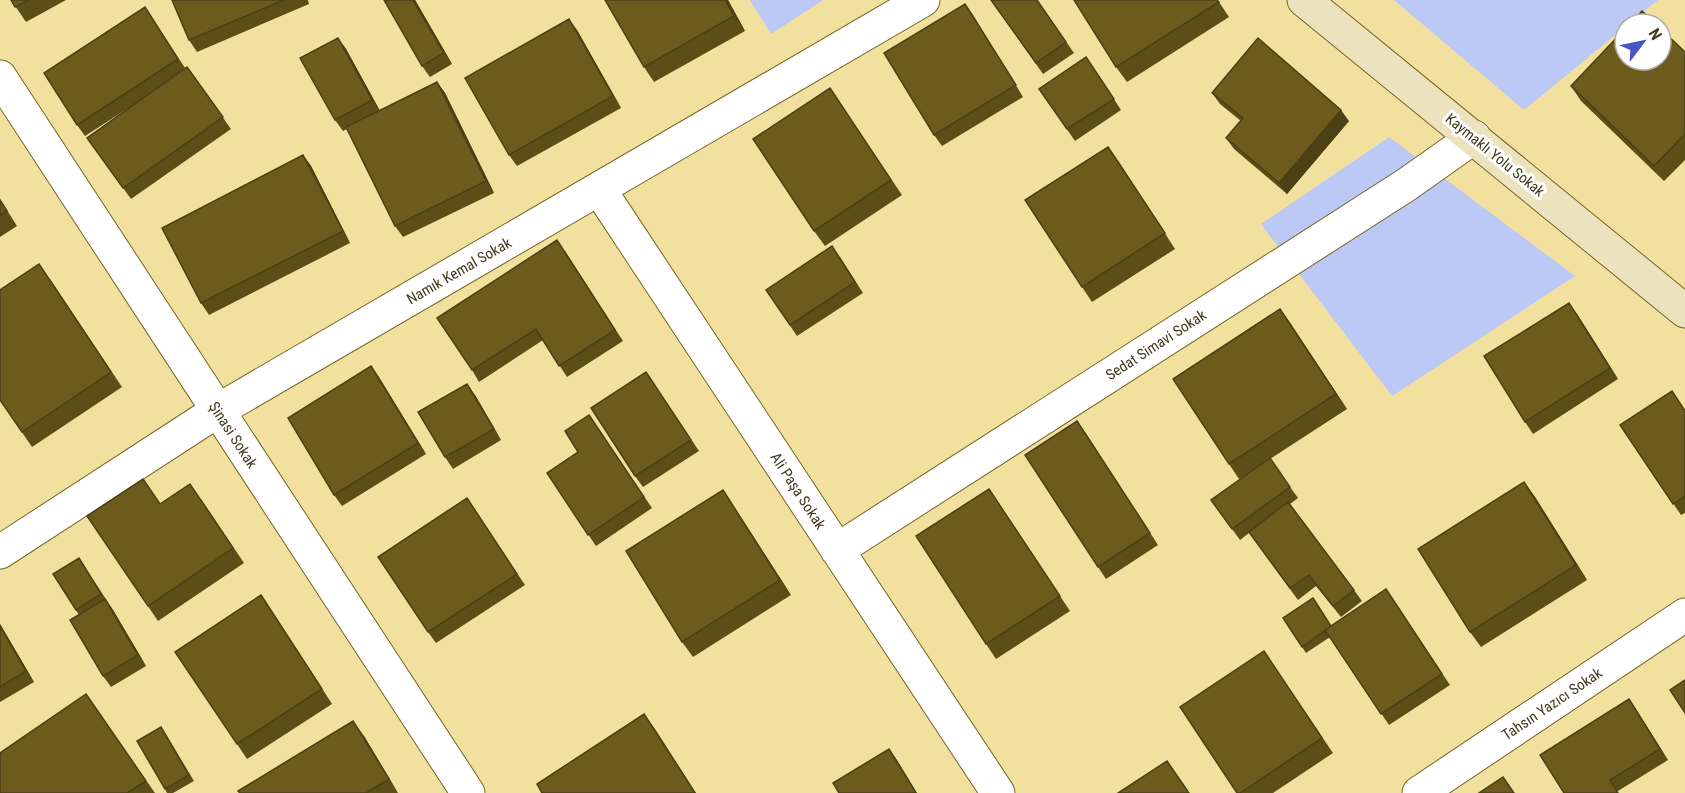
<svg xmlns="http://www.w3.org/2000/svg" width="1685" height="793" font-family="'Roboto Condensed',sans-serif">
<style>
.green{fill:#bcc8f6}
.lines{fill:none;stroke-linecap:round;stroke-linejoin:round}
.street-casing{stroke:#766525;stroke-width:35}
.secondary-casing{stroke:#766525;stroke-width:35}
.street{stroke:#fff;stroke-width:33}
.secondary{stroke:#ece2be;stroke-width:33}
.wall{fill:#5d4e18}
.shaded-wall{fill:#4c4014}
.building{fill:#6c5b1c;stroke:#4c4014;stroke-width:1.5}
.labels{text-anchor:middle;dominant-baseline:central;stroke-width:6;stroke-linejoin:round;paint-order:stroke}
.street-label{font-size:15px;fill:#413a1f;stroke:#fff}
</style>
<rect width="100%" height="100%" fill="#f2e09f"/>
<path class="green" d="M 750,0 L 823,0 L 771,34 Z
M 1394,0 L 1658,0 L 1628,24 L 1625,24 L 1625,27 L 1524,110 Z
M 1389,137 L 1575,276 L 1392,396 L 1261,224 Z"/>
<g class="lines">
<defs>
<path id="street" d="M 0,77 L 468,793
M 599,189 L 998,793
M 837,550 L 1406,185 L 1474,137
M 0,552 L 217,411 L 923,0
M 1419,793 L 1685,615"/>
<path id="secondary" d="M 1304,0 L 1685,311"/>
</defs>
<use href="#street" class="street-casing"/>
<use href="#secondary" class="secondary-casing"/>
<use href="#street" class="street"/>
<use href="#secondary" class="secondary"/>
</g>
<path class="wall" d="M 11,0 L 66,0 L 26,22 Z
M 172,0 L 308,0 L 309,4 L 197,52 L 189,40 Z
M 384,0 L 415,0 L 452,64 L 430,77 L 422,66 Z
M 605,0 L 728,0 L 745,31 L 654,82 L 644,67 Z
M 991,0 L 1037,0 L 1074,53 L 1043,74 Z
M 1219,2 L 1229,17 L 1127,82 L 1116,67 Z
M 965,4 L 1023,97 L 942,146 L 934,135 Z
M 145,7 L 185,68 L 187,67 L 231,129 L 131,199 L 87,138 L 141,100 L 85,136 L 77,125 Z
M 577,30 L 621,108 L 517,166 L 509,155 Z
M 338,38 L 346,49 L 380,111 L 437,82 L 445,93 L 494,193 L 403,237 L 395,226 L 347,129 L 343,131 L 335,120 Z
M 1685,52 L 1685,160 L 1664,181 L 1581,101 L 1571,86 Z
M 1086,57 L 1121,110 L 1075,141 L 1039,89 Z
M 830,88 L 902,195 L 825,246 L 814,231 Z
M 1212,93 L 1349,121 L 1287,194 L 1234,149 L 1226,138 L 1241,121 L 1220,104 Z
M 1108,147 L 1175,249 L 1092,302 L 1082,287 Z
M 303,155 L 311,166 L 350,243 L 209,315 L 201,303 Z
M 0,199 L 17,226 L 0,237 Z
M 565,251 L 623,341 L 567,377 L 543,340 L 479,382 L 472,370 Z
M 840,257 L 863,293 L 797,336 L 766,290 Z
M 50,279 L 122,387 L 32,447 L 0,400 Z
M 1280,309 L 1347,409 L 1270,459 L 1298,498 L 1290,504 L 1362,601 L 1341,617 L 1316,586 L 1298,600 L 1249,533 L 1240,540 L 1211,500 L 1255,469 L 1239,479 L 1229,464 Z
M 1577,314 L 1618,379 L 1533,434 L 1525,422 Z
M 371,366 L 426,454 L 342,506 L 334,495 Z
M 646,372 L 699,451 L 643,487 L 635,476 Z
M 475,395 L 501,440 L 453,469 L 445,457 Z
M 1685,410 L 1685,513 L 1681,515 L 1620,425 Z
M 589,415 L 652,508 L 596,546 L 547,473 L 578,452 Z
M 1085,432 L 1158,545 L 1106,579 L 1098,567 Z
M 1524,482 L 1535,497 L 1587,580 L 1481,647 L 1470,632 Z
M 723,490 L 791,595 L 693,657 L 682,642 Z
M 467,498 L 525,585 L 436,643 L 428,632 Z
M 201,499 L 244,563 L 158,621 L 87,516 L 161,504 Z
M 999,504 L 1070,611 L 996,659 L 986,644 Z
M 83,564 L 113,610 L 146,666 L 111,687 L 103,676 L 79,615 L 53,574 Z
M 1386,589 L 1450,685 L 1389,725 L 1330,637 L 1306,653 L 1283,618 L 1331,626 Z
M 271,610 L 332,704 L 247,759 L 237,744 Z
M 0,624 L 34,682 L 0,702 Z
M 1264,651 L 1333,753 L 1273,793 L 1237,793 Z
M 86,694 L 155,793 L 0,793 Z
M 1637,711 L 1668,760 L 1618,791 L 1564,793 Z
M 165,733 L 194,781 L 173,793 L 167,793 L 165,789 Z
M 364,736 L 398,793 L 240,793 Z"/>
<path class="shaded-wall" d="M 413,0 L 415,0 L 452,64 L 444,53 Z
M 725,0 L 728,0 L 745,31 L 734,16 Z
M 965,4 L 973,15 L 1023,97 L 1016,85 Z
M 569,19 L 577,30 L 621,108 L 613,96 Z
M 338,38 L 346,49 L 380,111 L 372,100 Z
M 437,82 L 445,93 L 494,193 L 486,181 Z
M 1341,110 L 1349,121 L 1287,194 L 1279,183 Z
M 1108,147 L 1119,162 L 1175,249 L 1165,233 Z
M 303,155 L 311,166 L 350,243 L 343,231 Z
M 1569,303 L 1577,314 L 1618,379 L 1610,368 Z
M 1280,309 L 1291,324 L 1347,409 L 1336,394 Z
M 371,366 L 379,377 L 426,454 L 418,443 Z
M 467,384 L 475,395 L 501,440 L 494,429 Z
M 1524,482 L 1535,497 L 1587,580 L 1576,565 Z
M 723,490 L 733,505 L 791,595 L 780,580 Z
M 261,595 L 271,610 L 332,704 L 322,689 Z
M 105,599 L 113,610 L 146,666 L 138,655 Z
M 0,624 L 34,682 L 26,671 L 0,626 Z
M 1629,699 L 1637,711 L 1668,760 L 1660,749 Z
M 644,714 L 655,729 L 696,793 L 695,793 Z
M 353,721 L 364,736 L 398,793 L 389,779 Z
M 889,749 L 897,760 L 917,793 L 916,793 Z"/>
<path class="building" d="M 11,0 L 29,0 L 15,7 Z
M 172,0 L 284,0 L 189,40 Z
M 384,0 L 413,0 L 444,53 L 422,66 Z
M 605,0 L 725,0 L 734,16 L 644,67 Z
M 991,0 L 1037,0 L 1066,42 L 1036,63 Z
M 1074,0 L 1217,0 L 1219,2 L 1116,67 Z
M 965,4 L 1016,85 L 934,135 L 884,53 Z
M 145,7 L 178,59 L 77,125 L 44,73 Z
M 1642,11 L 1656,24 L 1630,24 Z
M 569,19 L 613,96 L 509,155 L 465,78 Z
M 1625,29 L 1625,60 L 1661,60 L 1661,29 L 1685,52 L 1685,134 L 1654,166 L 1571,86 Z
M 338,38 L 372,100 L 335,120 L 300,58 Z
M 1258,38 L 1341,110 L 1279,183 L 1226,138 L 1243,118 L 1212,93 Z
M 1086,57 L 1114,99 L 1067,129 L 1039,89 Z
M 187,67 L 223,117 L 123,188 L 87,138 Z
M 437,82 L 486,181 L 395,226 L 346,127 Z
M 830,88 L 891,180 L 814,231 L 753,139 Z
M 1108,147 L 1165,233 L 1082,287 L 1025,200 Z
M 303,155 L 343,231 L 201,303 L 162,228 Z
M 0,200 L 7,211 L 0,215 Z
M 557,240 L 615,330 L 559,366 L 536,329 L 472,370 L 437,318 Z
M 832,246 L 855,282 L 790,325 L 766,290 Z
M 39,264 L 111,372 L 22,432 L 0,400 L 0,290 Z
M 1569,303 L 1610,368 L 1525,422 L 1484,356 Z
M 1280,309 L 1336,394 L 1229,464 L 1173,379 Z
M 371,366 L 418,443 L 334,495 L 288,418 Z
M 646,372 L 691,440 L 635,476 L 591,408 Z
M 467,384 L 494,429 L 445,457 L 418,412 Z
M 1672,391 L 1685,411 L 1685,496 L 1673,504 L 1620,425 Z
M 589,415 L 644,497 L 588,535 L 547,473 L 578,452 L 565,431 Z
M 1077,421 L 1150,533 L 1098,567 L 1025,455 Z
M 1270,458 L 1290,487 L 1232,529 L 1211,500 Z
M 143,479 L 160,504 L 190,484 L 233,548 L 148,606 L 87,516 Z
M 1524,482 L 1576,565 L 1470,632 L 1418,549 Z
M 989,489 L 1060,596 L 986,644 L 916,536 Z
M 723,490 L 780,580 L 682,642 L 626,551 Z
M 467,498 L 517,574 L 428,632 L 378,557 Z
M 1288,502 L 1354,590 L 1333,606 L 1309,575 L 1290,588 L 1249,532 Z
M 79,558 L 101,594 L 76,610 L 53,574 Z
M 1386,589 L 1442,674 L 1381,714 L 1325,630 Z
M 261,595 L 322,689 L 237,744 L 175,652 Z
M 1313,598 L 1331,626 L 1302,647 L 1283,618 Z
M 105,599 L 138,655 L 103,676 L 70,620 Z
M 0,626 L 26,671 L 0,687 Z
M 1264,651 L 1322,738 L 1240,793 L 1237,793 L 1180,707 Z
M 1685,680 L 1685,713 L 1670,690 Z
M 86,694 L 146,781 L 127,793 L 0,793 L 0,753 Z
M 1629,699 L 1660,749 L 1610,780 L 1618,793 L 1564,793 L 1540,755 Z
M 644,714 L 695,793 L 542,793 L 537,784 Z
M 353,721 L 389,779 L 366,793 L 240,793 L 238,791 Z
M 161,727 L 189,775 L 165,789 L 137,741 Z
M 889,749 L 916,793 L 839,793 L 833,783 Z
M 1167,761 L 1189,793 L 1118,793 Z
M 1503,777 L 1514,793 L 1479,793 Z"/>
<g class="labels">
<g class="street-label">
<text transform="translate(1495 155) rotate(39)">Kaymaklı Yolu Sokak</text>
<text transform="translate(459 271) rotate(-30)">Namık Kemal Sokak</text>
<text transform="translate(1156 345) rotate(-33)">Sedat Simavi Sokak</text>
<text transform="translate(233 435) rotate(57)">Şinasi Sokak</text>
<text transform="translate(798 491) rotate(57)">Ali Paşa Sokak</text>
<text transform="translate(1552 704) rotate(-34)">Tahsın Yazıcı Sokak</text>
</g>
</g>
<g transform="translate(1643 42) rotate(58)"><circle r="28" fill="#ffffff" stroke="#b3b0a5" stroke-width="1.5"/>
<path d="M0-4.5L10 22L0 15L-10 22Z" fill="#4954c9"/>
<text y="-9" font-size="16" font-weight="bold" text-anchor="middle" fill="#413a1f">N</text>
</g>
</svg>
